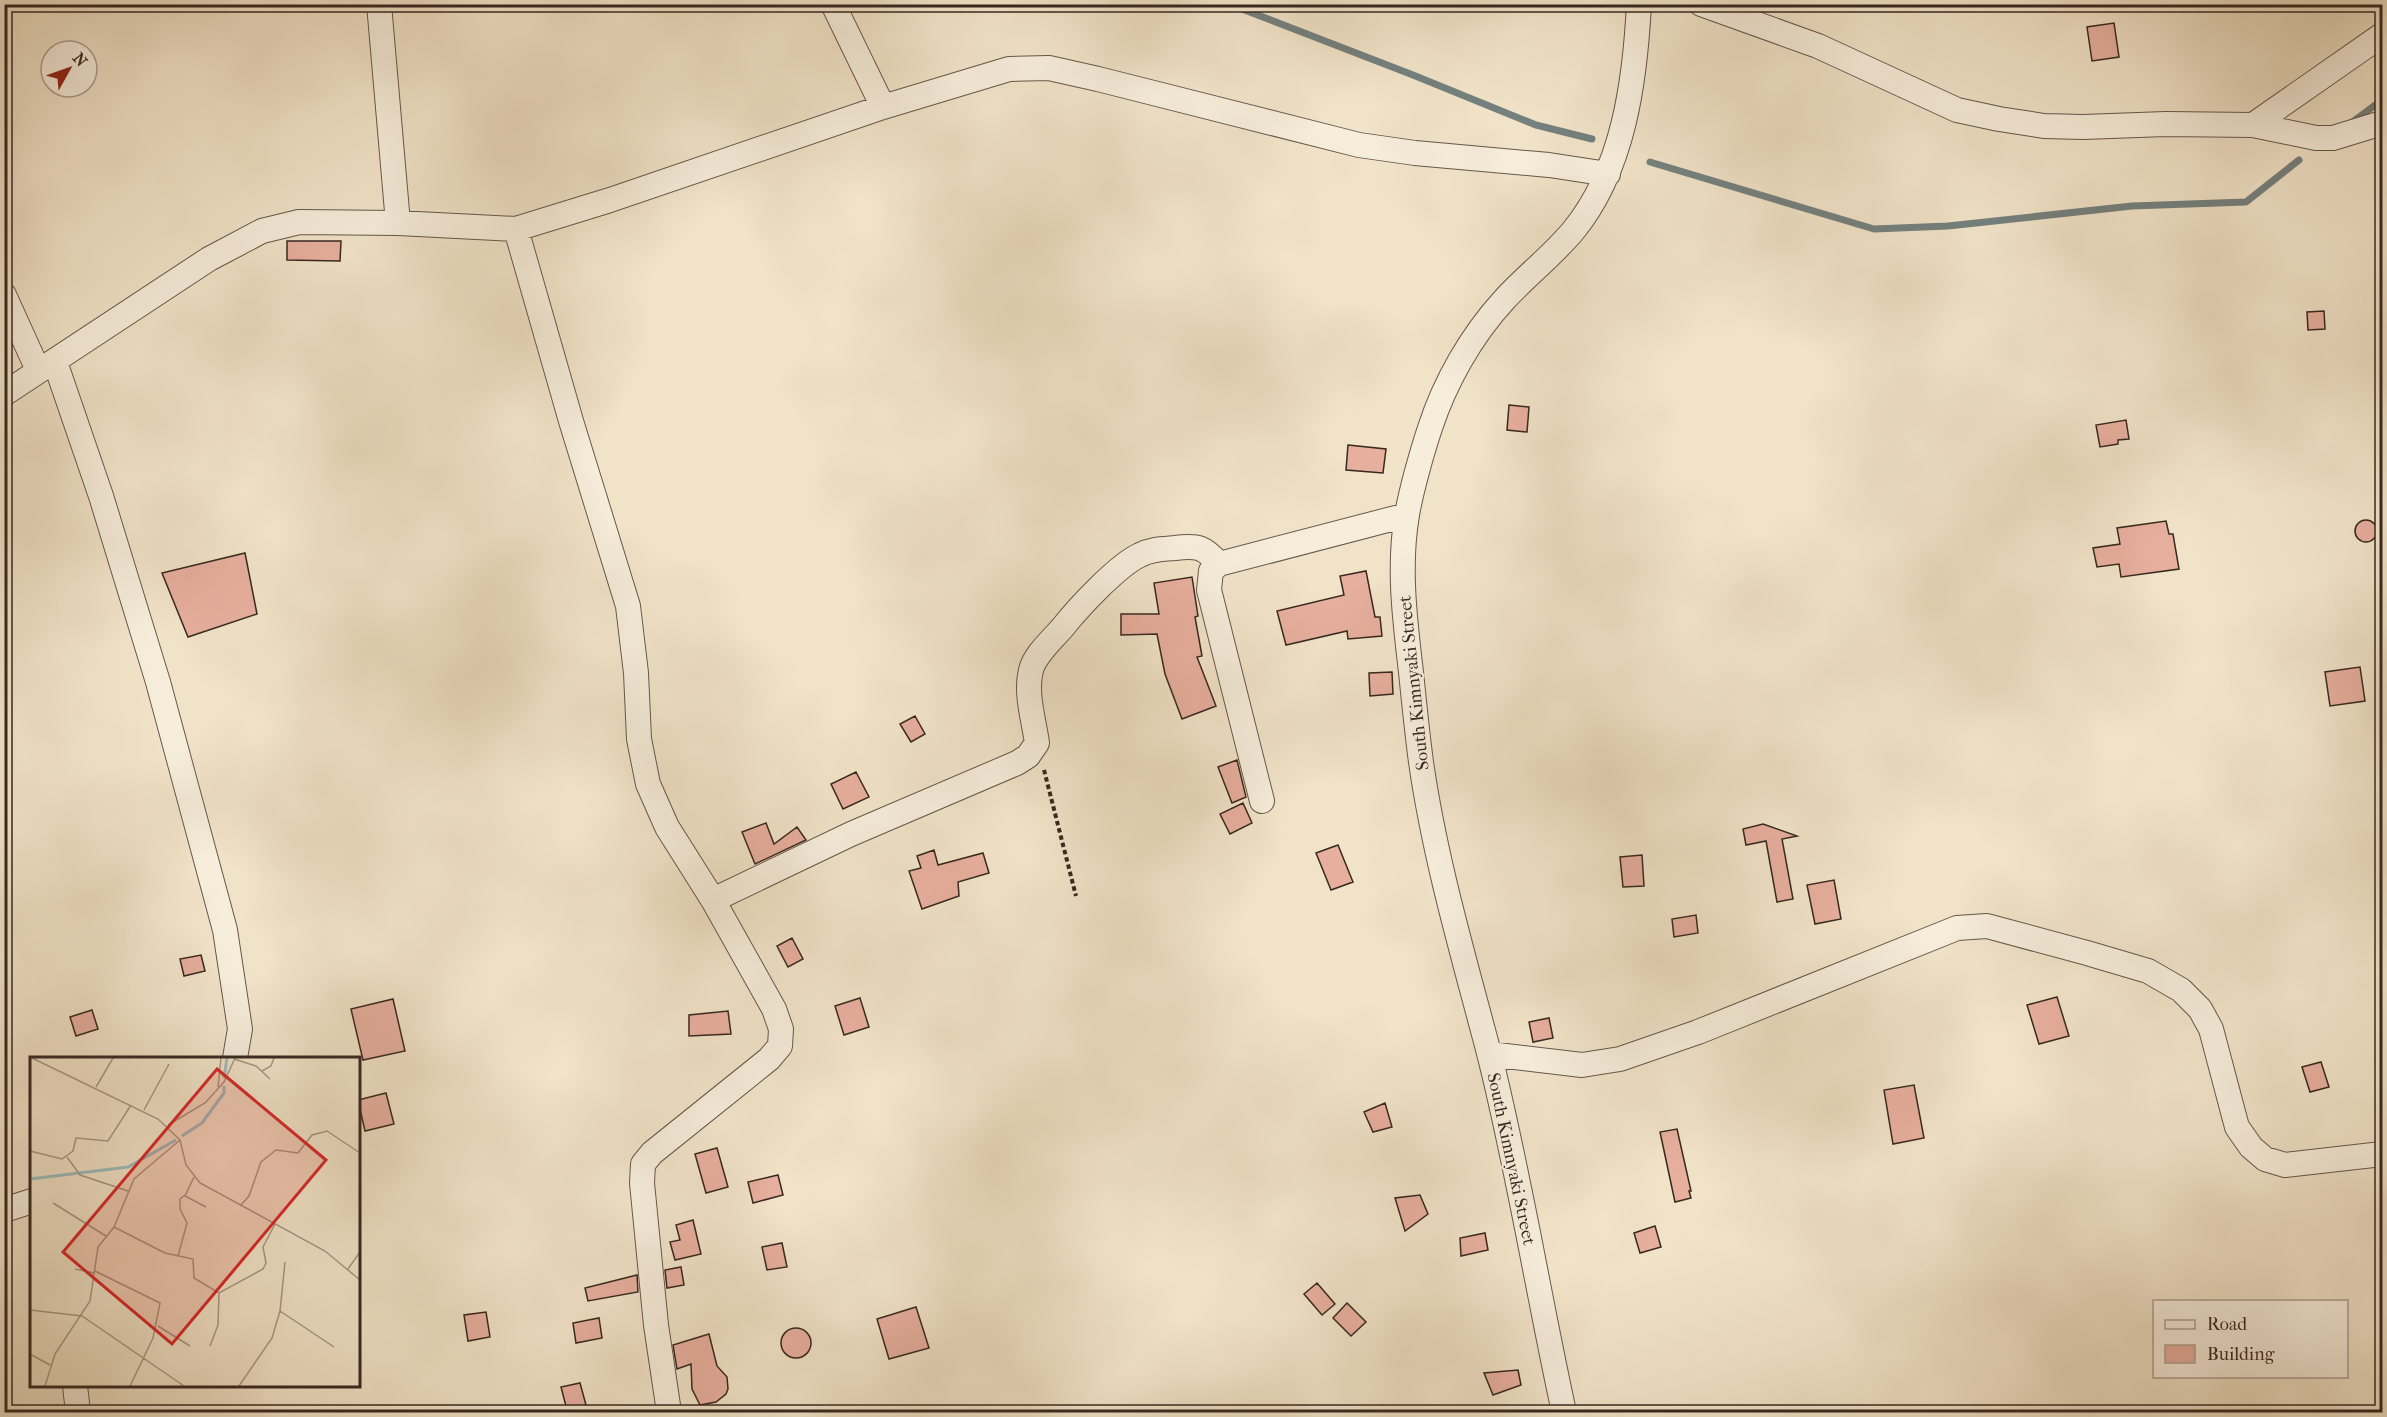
<svg xmlns="http://www.w3.org/2000/svg" width="2387" height="1417" font-family="'IM FELL French Canon',serif">
<style>
.lines{fill:none;stroke-linecap:round;stroke-linejoin:round}
.stream{stroke:#74817f;stroke-width:7}
.building{fill:#e7af9e;stroke:#372821;stroke-width:1.5}
.street-casing{stroke:#66574b;stroke-width:26}
.path{stroke:#372821;stroke-width:4;stroke-dasharray:4.5 3;stroke-linecap:butt}
.street{stroke:#f6eddb;stroke-width:24}
.labels{text-anchor:middle;dominant-baseline:central;stroke-width:4.5;stroke-linejoin:round;paint-order:stroke}
.street-label{font-size:18px;fill:#372821;stroke:#f6eddb}
.inset-river{fill:none;stroke:#9cbdbd;stroke-width:3}
.inset-road{fill:none;stroke:#a79885;stroke-width:1.5}
.view{fill:#d62828;fill-opacity:0.15;stroke:#d62828;stroke-width:3}
.inset-edge{fill:none;stroke:#372821;stroke-width:3}
</style>
<rect width="100%" height="100%" fill="#f1e3c8"/>
<filter id="stains"><feTurbulence type="fractalNoise" baseFrequency=".00333" numOctaves="4"/><feColorMatrix values="0 0 0 0 .2 0 0 0 0 .09 0 0 0 0 .02 0 0 0 .5 -.17"/></filter>
<radialGradient id="worn" r=".72"><stop offset=".6" stop-color="#630" stop-opacity="0"/><stop offset="1" stop-color="#630" stop-opacity=".3"/></radialGradient>
<g class="lines">
<path class="stream" d="M 1229,4 L 1413,75 L 1536,125 L 1592,139
M 2351,123 L 2382,100
M 1650,162 L 1874,229 L 1948,226 L 2132,206 L 2246,202 L 2299,160"/>
</g>
<path class="building" d="M 2114,23 L 2119,57 L 2092,61 L 2087,27 Z
M 287,241 L 341,241 L 340,261 L 287,260 Z
M 2324,311 L 2325,329 L 2308,330 L 2307,312 Z
M 1509,405 L 1529,407 L 1527,432 L 1507,430 Z
M 2126,420 L 2129,439 L 2118,440 L 2118,444 L 2100,447 L 2096,425 Z
M 1348,445 L 1386,449 L 1383,473 L 1346,470 Z
M2355 531a11 11 0 1 1 22 0a11 11 0 1 1-22 0Z
M 2166,521 L 2169,534 L 2173,534 L 2179,569 L 2121,577 L 2119,564 L 2097,567 L 2093,548 L 2120,544 L 2117,528 Z
M 245,553 L 257,614 L 188,637 L 162,573 Z
M 1366,571 L 1375,617 L 1380,617 L 1382,636 L 1348,639 L 1347,631 L 1286,645 L 1277,611 L 1344,595 L 1340,576 Z
M 1192,577 L 1198,616 L 1195,617 L 1202,656 L 1197,657 L 1216,706 L 1182,719 L 1165,674 L 1157,634 L 1121,635 L 1121,614 L 1159,614 L 1154,583 Z
M 2360,667 L 2365,701 L 2330,706 L 2325,672 Z
M 1392,672 L 1393,694 L 1370,696 L 1369,673 Z
M 915,716 L 925,734 L 911,742 L 900,724 Z
M 1237,760 L 1246,797 L 1232,803 L 1218,767 Z
M 856,772 L 869,797 L 843,809 L 831,784 Z
M 1243,803 L 1252,823 L 1230,834 L 1220,814 Z
M 766,823 L 774,844 L 797,827 L 806,840 L 755,864 L 742,832 Z
M 1763,824 L 1797,836 L 1782,839 L 1793,899 L 1777,902 L 1766,841 L 1746,845 L 1743,829 Z
M 1338,845 L 1353,882 L 1331,890 L 1316,853 Z
M 934,850 L 938,865 L 983,853 L 989,873 L 958,882 L 959,896 L 922,909 L 909,871 L 921,868 L 917,856 Z
M 1642,855 L 1644,886 L 1623,887 L 1620,857 Z
M 1834,880 L 1841,919 L 1815,924 L 1807,885 Z
M 1696,915 L 1698,933 L 1674,937 L 1672,919 Z
M 792,938 L 803,959 L 788,967 L 777,946 Z
M 201,955 L 205,971 L 184,976 L 180,959 Z
M 2057,997 L 2069,1036 L 2039,1044 L 2027,1005 Z
M 860,998 L 869,1027 L 844,1035 L 835,1006 Z
M 393,999 L 405,1051 L 363,1060 L 351,1009 Z
M 92,1010 L 98,1029 L 76,1036 L 70,1017 Z
M 728,1011 L 731,1034 L 689,1036 L 689,1015 Z
M 1549,1018 L 1553,1038 L 1533,1042 L 1529,1022 Z
M 2321,1062 L 2329,1087 L 2310,1092 L 2302,1067 Z
M 1914,1085 L 1924,1138 L 1893,1144 L 1884,1090 Z
M 386,1093 L 394,1124 L 365,1131 L 358,1100 Z
M 1385,1103 L 1392,1127 L 1373,1132 L 1364,1112 Z
M 1677,1129 L 1691,1191 L 1689,1191 L 1691,1198 L 1675,1202 L 1660,1132 Z
M 717,1148 L 728,1187 L 706,1193 L 695,1154 Z
M 778,1175 L 783,1195 L 753,1203 L 748,1182 Z
M 1420,1195 L 1428,1214 L 1405,1231 L 1395,1198 Z
M 693,1220 L 701,1254 L 675,1260 L 670,1242 L 680,1240 L 676,1225 Z
M 1655,1226 L 1661,1247 L 1640,1253 L 1634,1233 Z
M 1485,1233 L 1488,1250 L 1461,1256 L 1460,1238 Z
M 782,1243 L 787,1267 L 767,1270 L 762,1247 Z
M 681,1267 L 684,1285 L 667,1288 L 665,1270 Z
M 637,1275 L 638,1292 L 588,1301 L 585,1288 Z
M 1317,1283 L 1335,1304 L 1322,1315 L 1304,1294 Z
M 1347,1303 L 1366,1322 L 1351,1336 L 1333,1318 Z
M 916,1307 L 929,1348 L 889,1359 L 877,1319 Z
M 486,1312 L 490,1337 L 468,1341 L 464,1315 Z
M 599,1318 L 602,1338 L 576,1343 L 573,1323 Z
M781 1343a15 15 0 1 1 30 0a15 15 0 1 1-30 0Z
M 709,1334 L 717,1366 L 727,1377 L 728,1389 L 726,1394 L 716,1402 L 700,1405 L 692,1389 L 691,1364 L 677,1369 L 673,1345 Z
M 1518,1370 L 1521,1385 L 1493,1395 L 1484,1373 Z
M 580,1383 L 586,1405 L 567,1410 L 561,1387 Z"/>
<g class="lines">
<defs>
<path id="street" d="M 379,4 L 398,223
M 833,4 L 883,107
M 1701,4 L 1818,46 L 1957,110 L 1999,119 L 2044,126 L 2083,127 L 2166,124 L 2253,125 L 2316,138 L 2333,138 L 2382,123
M 2253,125 L 2382,35
M 516,229 L 571,421 L 628,606 L 636,673 L 639,739 L 648,784 L 667,827 L 713,900 L 774,1009 L 781,1029 L 780,1046 L 769,1059 L 652,1153 L 643,1164 L 642,1183 L 656,1325 L 669,1412
M 4,295 L 38,370
M 55,362 L 101,496 L 158,682 L 225,930 L 240,1029 L 235,1058
M 4,394 L 209,259 L 262,231 L 299,222 L 398,223 L 516,229 L 610,200 L 883,107 L 1009,69 L 1049,68 L 1098,79 L 1359,145 L 1415,153 L 1549,165 L 1608,174
M 1262,801 L 1209,590 L 1211,571 L 1219,564 L 1407,515
M 713,900 L 851,834 L 1017,763 L 1028,756 L 1037,743 C 1034,721 1025,693 1031,670 C 1035,654 1053,639 1063,627 C 1079,607 1118,565 1140,555 C 1151,549 1163,549 1175,548 C 1198,545 1204,547 1219,564
M 1489,1054 L 1582,1065 L 1620,1059 L 1698,1032 L 1957,928 L 1987,926 L 2087,953 L 2148,971 L 2181,990 L 2200,1009 L 2211,1029 L 2237,1127 L 2251,1147 L 2265,1159 L 2285,1165 L 2382,1154
M 4,1210 L 32,1201
M 75,1386 L 78,1412
M 1564,1412 C 1538,1293 1519,1172 1489,1053 C 1464,958 1435,860 1421,762 C 1417,732 1414,702 1411,672 C 1405,621 1398,567 1407,515 C 1411,491 1422,452 1430,428 C 1445,382 1471,336 1504,300 C 1526,276 1552,256 1573,231 C 1624,169 1635,81 1639,4"/>
</defs>
<use href="#street" class="street-casing"/>
<path class="path" d="M 1044,770 L 1076,896"/>
<use href="#street" class="street"/>
</g>
<g class="labels">
<g class="street-label">
<text transform="translate(1414 683) rotate(-96)">South Kimnyaki Street</text>
<text transform="translate(1511 1159) rotate(78)">South Kimnyaki Street</text>
</g>
</g>
<g transform="translate(30 1057)">
<rect width="330" height="330" fill="#f1e3c8"/>
<path class="inset-river" d="M 194,21 L 197,1M 152,79 L 172,66 L 194,36 L 194,29M 0,122 L 98,110 L 146,83"/>
<path class="inset-road" d="M 2,1 L 128,62 L 150,83 L 156,108 L 170,126 L 295,194 L 330,223M 204,2 L 226,9 L 240,22M 232,14 L 241,9 L 244,1M 66,30 L 83,1M 188,30 L 191,1M 114,53 L 139,7M 138,68 L 175,46 L 194,25 L 205,1M 0,94 L 32,102 L 43,94 L 46,81 L 78,84 L 101,48M 37,100 L 50,118 L 98,134M 164,120 L 155,139 L 176,150M 23,146 L 76,179M 210,149 L 219,139 L 231,105 L 246,93 L 268,96 L 282,78 L 297,74 L 330,96M 84,170 L 135,196 L 163,202 L 164,221 L 189,236 L 233,212 L 236,206 L 233,190 L 245,167M 148,199 L 157,166 L 150,152 L 150,142 L 155,138M 45,212 L 64,216M 318,212 L 330,195M 65,214 L 130,246 L 123,281 L 100,329M 0,253 L 52,259 L 154,329M 250,254 L 304,290M 128,269 L 160,289M 180,289 L 188,268 L 189,236M 0,297 L 20,308M 15,329 L 25,297 L 60,244 L 68,190 L 84,170 L 104,122 L 150,83M 209,329 L 242,281 L 250,254 L 255,205"/>
<path class="view" d="M 187,12 L 296,103 L 142,287 L 33,195 Z"/>
<rect width="330" height="330" class="inset-edge"/>
</g>
<rect width="2387" height="1417" fill="none" stroke="#f1e3c8" stroke-width="24"/>
<rect x="6" y="6" width="2375" height="1405" fill="none" stroke="#372821" stroke-width="3"/>
<rect x="12" y="12" width="2363" height="1393" fill="none" stroke="#372821" stroke-width="1.5"/>
<rect x="2153" y="1300" width="195" height="78" fill="#f6eddb" stroke="#aa9e91" stroke-width="1.5"/>
<rect x="2165" y="1320" width="30" height="9" fill="#f6eddb" stroke="#aa9e91" stroke-width="1.5"/>
<text x="2207" y="1330" font-size="18" fill="#372821">Road</text>
<rect x="2165" y="1345" width="30" height="18" fill="#e7af9e" stroke="#aa9e91" stroke-width="1.5"/>
<text x="2207" y="1360" font-size="18" fill="#372821">Building</text>
<g transform="translate(69 69) rotate(50)"><circle r="28" fill="#f6eddb" stroke="#aa9e91" stroke-width="1.5"/>
<path d="M0-4.5L10 22L0 15L-10 22Z" fill="#8f2418"/>
<text y="-9" font-size="16" font-weight="bold" text-anchor="middle" fill="#372821">N</text>
</g>
<rect width="100%" height="100%" filter="url(#stains)"/>
<rect width="100%" height="100%" fill="url(#worn)"/>
</svg>
